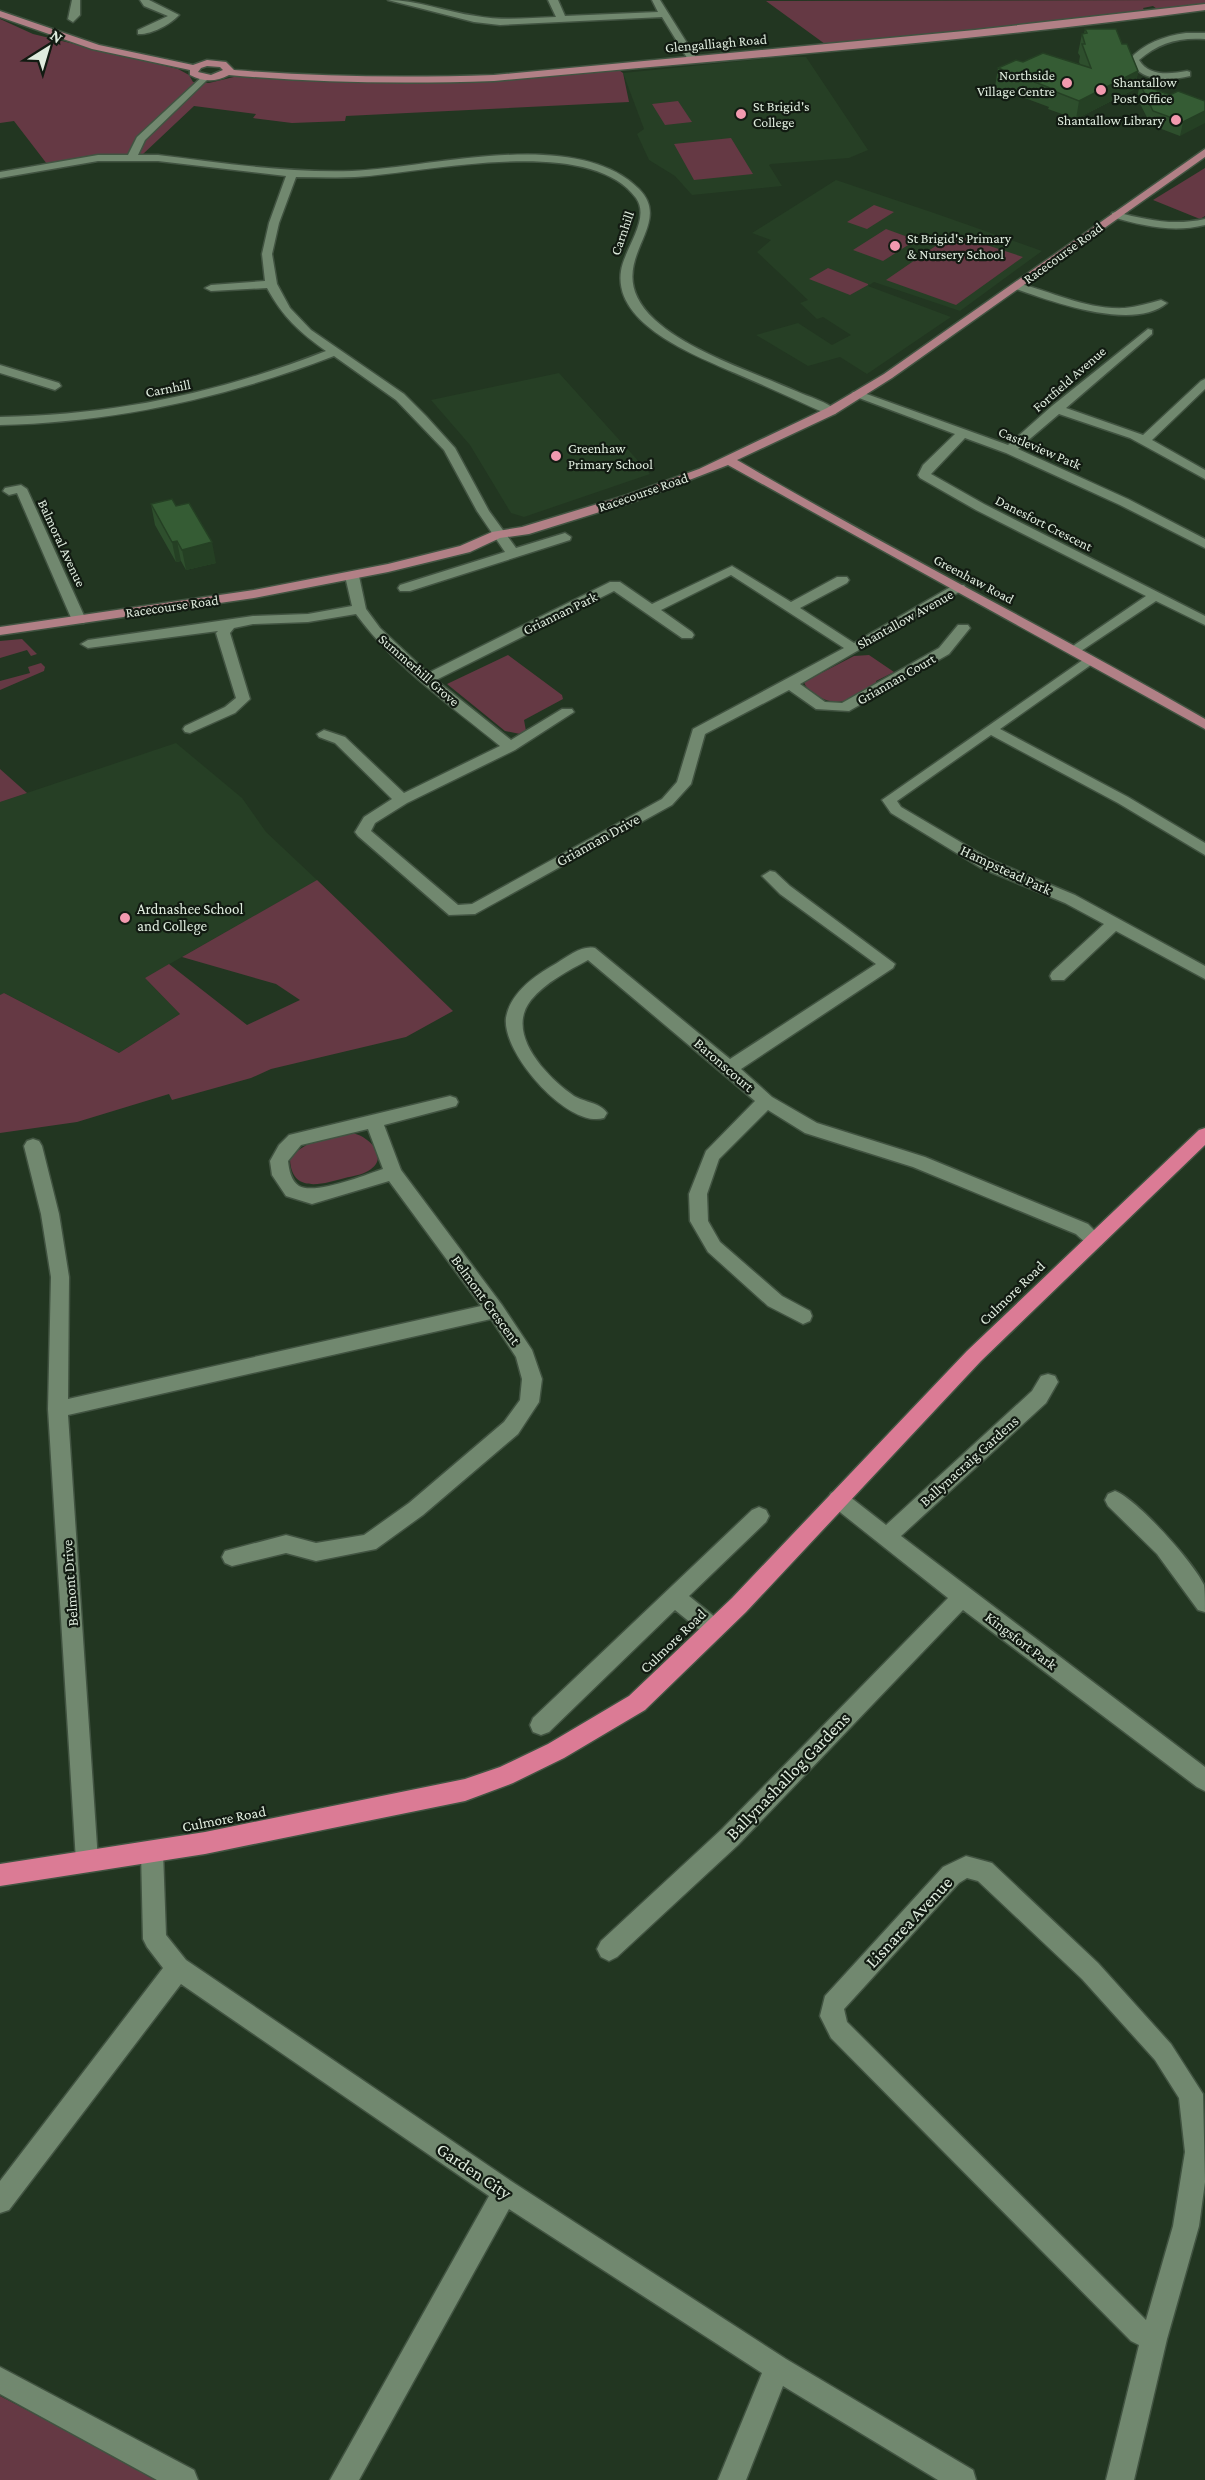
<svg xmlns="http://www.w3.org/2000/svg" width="1205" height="2480" font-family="'Crimson Pro',serif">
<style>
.built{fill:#263f25}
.green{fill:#653944}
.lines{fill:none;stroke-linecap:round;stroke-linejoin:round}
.minor-casing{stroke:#415341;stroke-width:3}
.major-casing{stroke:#415341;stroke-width:3}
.highway-casing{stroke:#415341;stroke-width:3}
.minor{fill:#71886f;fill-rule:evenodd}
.major{fill:#b18086;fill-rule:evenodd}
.highway{fill:#db7b95;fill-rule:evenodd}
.wall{fill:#2e4f2d}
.shaded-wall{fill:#254024}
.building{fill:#355c34;stroke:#254024;stroke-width:1.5}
.poi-dot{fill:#f29aaf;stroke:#121b12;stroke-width:2}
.labels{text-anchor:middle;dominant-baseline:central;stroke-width:4.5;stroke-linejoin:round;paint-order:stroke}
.far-street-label{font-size:14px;fill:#dfecde;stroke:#121b12}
.far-poi-label{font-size:14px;fill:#dfecde;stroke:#121b12;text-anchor:start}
.street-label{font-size:15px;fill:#dfecde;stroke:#121b12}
.poi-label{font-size:15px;fill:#dfecde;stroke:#121b12;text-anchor:start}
.near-street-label{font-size:18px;fill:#dfecde;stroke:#121b12}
</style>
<rect width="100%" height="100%" fill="#223621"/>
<path class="built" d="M 780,57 L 806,57 L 868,150 L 849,158 L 771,164 L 769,165 L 782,186 L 692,195 L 675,176 L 649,160 L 637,134 L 644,129 L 623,73 Z
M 836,180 L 934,213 L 1042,251 L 960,311 L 874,282 L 868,286 L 951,317 L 867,374 L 840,357 L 808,366 L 756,335 L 798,323 L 832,345 L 851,335 L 823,317 L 817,319 L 800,303 L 808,300 L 757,252 L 771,240 L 752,233 Z
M 559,373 L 650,474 L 524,517 L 511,513 L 470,445 L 431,400 Z
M 176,743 L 242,798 L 266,832 L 317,880 L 145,978 L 180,1014 L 119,1053 L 4,993 L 0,995 L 0,802 Z"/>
<path class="green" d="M 1205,0 L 1205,4 L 1157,9 L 1153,6 L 1143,8 L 1144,10 L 1121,15 L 825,44 L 766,1 Z
M 0,19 L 33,34 L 178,69 L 189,75 L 193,82 L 209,83 L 238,76 L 305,81 L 487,80 L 619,70 L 623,73 L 629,102 L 346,116 L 345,121 L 292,123 L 253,118 L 256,114 L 194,106 L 142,155 L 119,154 L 47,164 L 14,121 L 0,123 Z
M 678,101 L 692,122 L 665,125 L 652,104 Z
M 731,138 L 753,174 L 694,180 L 674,144 Z
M 1205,168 L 1205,216 L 1200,219 L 1153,200 Z
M 874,205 L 894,212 L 867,229 L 847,222 Z
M 886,229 L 916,240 L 883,261 L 853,250 Z
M 953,234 L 1023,257 L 956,305 L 886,280 Z
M 828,268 L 868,284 L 868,285 L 850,295 L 809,279 Z
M 22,639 L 37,654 L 31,656 L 27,650 L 0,658 L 0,641 Z
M 508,655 L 562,695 L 563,699 L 524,720 L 526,731 L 520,734 L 505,731 L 447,684 Z
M 869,655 L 894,672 L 876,681 L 877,685 C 857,696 839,711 817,695 C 812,691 806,689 804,682 L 854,656 Z
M 41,663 L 45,667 L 44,671 L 0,690 L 0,681 L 30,673 L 28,667 Z
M 0,769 L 27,793 L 0,802 Z
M 317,880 L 453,1011 L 406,1037 L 271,1069 L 251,1078 L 172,1100 L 169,1094 L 77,1122 L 0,1133 L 0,995 L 4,993 L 119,1053 L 180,1014 L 145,978 L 169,964 L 247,1025 L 300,1000 L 276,984 L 182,957 Z
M 352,1133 C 369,1136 391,1158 368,1171 C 362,1175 352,1176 345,1178 C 323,1184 292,1194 290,1160 L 294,1153 L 308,1144 Z
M 0,2396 L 161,2480 L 0,2480 Z"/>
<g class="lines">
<defs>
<path id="minor" d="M 72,0 L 80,0 L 80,15 L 73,22 L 68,19 Z
M 140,0 L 149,0 L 179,15 C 170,25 150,35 138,34 L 138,30 L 168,16 L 144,6 Z
M 388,0 C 418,0 446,12 476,16 C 502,21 529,18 556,17 L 548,0 L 558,0 L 565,16 L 658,12 L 652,0 L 660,0 L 697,59 L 689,61 L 662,17 L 500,25 L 474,22 Z
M 1186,33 L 1205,33 L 1205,39 C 1179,37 1158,43 1139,60 C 1149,77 1171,74 1187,71 L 1190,72 L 1190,76 C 1168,81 1141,82 1129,60 C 1144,43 1164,36 1186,33 Z
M 204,75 L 207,76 L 207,80 L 145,140 L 138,155 L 158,155 C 223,163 287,173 352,171 C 432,168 576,126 639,189 C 678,228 595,264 655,320 C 690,352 753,372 796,391 C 809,397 828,402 837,411 L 835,414 L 827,414 C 796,400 766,386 735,373 C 697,356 613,325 621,271 C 624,249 651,219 636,198 C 589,133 424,173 355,177 C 336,178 316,177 296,177 L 279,223 L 272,254 L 277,284 L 290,308 L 311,330 L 404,394 L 426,416 L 455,448 L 489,511 L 516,548 L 565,533 L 571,537 L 570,540 L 410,591 L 400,591 L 398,588 L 400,585 L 505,552 L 477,511 L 444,450 L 396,400 L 334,356 C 225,398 116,422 0,425 L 0,417 C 116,415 218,393 326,351 C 299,332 283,317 267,288 L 211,291 L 205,288 L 211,285 L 265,281 L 262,254 L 269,223 L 286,176 L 158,161 L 98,161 L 0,178 L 0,172 L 98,155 L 128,155 L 137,137 Z
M 1116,212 C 1147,220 1173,226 1205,219 L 1205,225 C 1173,233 1144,226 1112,217 L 1112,213 Z
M 1017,283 C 1053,292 1087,310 1125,308 C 1137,307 1149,303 1161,300 L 1167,303 C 1133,332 1050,301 1013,288 L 1011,286 Z
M 1148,329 L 1152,330 L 1152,334 L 1066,408 L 1143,435 L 1201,381 L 1205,379 L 1205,389 L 1152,440 L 1205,470 L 1205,479 L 1130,438 L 1059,414 L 1018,449 L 1128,499 L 1205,539 L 1205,548 L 1120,505 L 1006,453 L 965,438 L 931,474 L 984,504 L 1205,616 L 1205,625 L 1156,601 L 1075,655 L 1070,654 L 1068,651 L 1070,648 L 1146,596 L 976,510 L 920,478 L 918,475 L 923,465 L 955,434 L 851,395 L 853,392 L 861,392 L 1008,445 L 1052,406 Z
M 0,365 L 59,383 L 61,386 L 55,390 L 0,373 Z
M 21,485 L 27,489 L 86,620 L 84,623 L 74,623 L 72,620 L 17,493 L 9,495 L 3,491 L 5,488 Z
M 732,566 L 791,602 L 837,577 L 847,577 L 849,580 L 847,583 L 800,608 L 854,643 L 954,585 L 964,585 L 966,588 L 800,684 L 825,702 L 842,703 L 939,648 L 958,625 L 968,625 L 970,628 L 949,654 L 849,711 L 816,709 L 789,690 L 705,734 L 691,784 L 672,805 L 475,914 L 449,915 L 358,836 L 355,832 L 364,817 L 392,799 L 335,743 L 319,737 L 317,734 L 324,730 L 345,737 L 404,793 L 500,746 C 450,705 394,666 356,614 L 308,622 L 253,624 L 234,628 L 230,633 L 250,699 L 235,713 L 190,733 L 185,732 L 183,729 L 185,726 L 225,707 L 236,698 L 216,633 L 218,631 L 88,648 L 81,644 L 88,640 L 253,616 L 308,614 L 352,606 L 345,576 L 352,572 L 359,576 L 366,609 L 380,628 L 428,673 L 610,582 L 620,582 L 652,604 ZM 731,575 L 844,648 L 693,729 L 677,782 L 662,799 L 472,904 L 458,905 L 371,831 L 375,823 L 407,803 L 515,750 L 574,712 L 572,709 L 562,709 L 511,740 L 436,680 L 614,591 L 682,638 L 692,638 L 694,635 L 692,632 L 661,610 Z
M 1090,655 L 1097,659 L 1095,662 L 1000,729 L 1128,797 L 1205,843 L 1205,855 L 1118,803 L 991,735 L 897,801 L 901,807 L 991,860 L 1075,895 L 1205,966 L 1205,979 L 1116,931 L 1064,980 L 1052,980 L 1050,976 L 1052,972 L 1104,924 L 1065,903 L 981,868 L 891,813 L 882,800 Z
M 770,871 L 775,872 L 790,886 L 895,964 L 893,968 L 741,1069 L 772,1097 L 817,1123 L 925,1157 L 1088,1224 L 1104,1240 L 1101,1245 C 1090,1249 1084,1241 1076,1234 L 913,1167 L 805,1133 L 768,1110 L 719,1159 L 707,1194 L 708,1221 L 720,1242 L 782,1296 L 810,1311 L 812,1316 L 810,1321 L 803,1324 L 768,1306 L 708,1252 L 690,1221 L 689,1194 L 706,1151 L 755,1101 L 588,960 C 568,971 546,982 531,1000 C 504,1034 548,1078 574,1096 C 584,1102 601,1103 607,1113 L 604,1118 C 569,1129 502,1054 506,1018 C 510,992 537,974 557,963 C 568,956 582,945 595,948 L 730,1059 L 876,964 L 780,894 L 762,876 Z
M 450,1096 L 456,1098 L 458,1102 L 456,1106 L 384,1125 L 401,1170 L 502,1305 L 532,1350 L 542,1379 L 539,1402 L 518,1434 L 423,1515 L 376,1549 L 316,1561 L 286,1553 L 232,1566 L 225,1563 L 222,1557 L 225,1551 L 286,1535 L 316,1543 L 364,1535 L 409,1503 L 504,1422 L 520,1400 L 522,1379 L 516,1357 L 491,1319 L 68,1415 L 98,1861 L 95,1869 L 87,1872 L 79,1869 L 76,1861 L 48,1409 L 51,1277 L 41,1214 L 24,1146 L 27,1141 L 33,1139 L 39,1141 L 42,1146 L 59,1214 L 69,1277 L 68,1399 L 481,1306 L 389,1181 L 312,1204 L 286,1196 L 272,1175 L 270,1161 L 279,1145 L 289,1135 ZM 368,1129 L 383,1169 C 365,1175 315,1195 299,1186 C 291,1181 289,1170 288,1161 L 301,1145 Z
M 1048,1374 L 1055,1376 L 1058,1382 L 1046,1403 L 901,1536 L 1205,1767 L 1205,1791 L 1197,1787 L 963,1610 L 738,1845 L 617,1957 L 609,1961 L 601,1957 L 597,1949 L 601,1941 L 722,1829 L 948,1598 L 831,1505 L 828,1499 L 831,1493 L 838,1490 L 845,1493 L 886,1525 L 1032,1391 L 1041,1376 Z
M 1115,1491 C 1137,1499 1194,1563 1204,1585 C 1205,1592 1205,1604 1205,1612 L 1198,1610 L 1157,1554 L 1108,1506 L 1105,1500 L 1108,1494 Z
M 759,1507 L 766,1510 L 769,1516 L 766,1522 L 689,1596 L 721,1622 L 724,1629 L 721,1636 L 714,1638 L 707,1636 L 675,1610 L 549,1732 L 541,1735 L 533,1732 L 530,1725 L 533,1718 L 752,1510 Z
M 152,1841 L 160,1844 L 163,1852 L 166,1935 L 186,1960 L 514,2183 L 786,2359 L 973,2470 L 976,2480 L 938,2480 L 783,2386 L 746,2480 L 718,2480 L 762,2373 L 509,2209 L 359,2480 L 330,2480 L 489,2196 L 181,1984 L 9,2210 L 0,2213 L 0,2181 L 163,1968 L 147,1947 L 143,1939 L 141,1852 L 144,1844 Z
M 966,1856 L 992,1863 L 1098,1963 L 1171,2044 L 1203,2094 L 1205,2182 L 1199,2226 L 1167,2339 L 1134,2480 L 1106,2480 L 1139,2345 L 1131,2341 L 831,2038 L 820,2016 L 825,1996 L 943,1867 ZM 967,1878 L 978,1881 L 1082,1979 L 1155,2060 L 1179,2098 L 1185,2152 L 1173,2226 L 1146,2320 L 847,2022 L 844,2009 L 959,1883 Z
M 0,2367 L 194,2470 L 198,2480 L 157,2480 L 0,2394 Z"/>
<path id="major" d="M 1205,4 L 1205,10 C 969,42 731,59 494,81 C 405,84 317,83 229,75 C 216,82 203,82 190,75 L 190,70 L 92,49 L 0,17 L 0,11 L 99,45 L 193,65 L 207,60 L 226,62 L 234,70 C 320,77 407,78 494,75 L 975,30 ZM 207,66 L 220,67 L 223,70 L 211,75 L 198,72 L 201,68 Z
M 1205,149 L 1205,157 L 892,378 L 835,414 L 737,460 C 891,550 1051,630 1205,719 L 1205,729 L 728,465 L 635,501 L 529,534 L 500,538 L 470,552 L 388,572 L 254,598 L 0,635 L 0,627 L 254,590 L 388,564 L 460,546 L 492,532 L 522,527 L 627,495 L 699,469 L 827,408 L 884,374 Z"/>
<path id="highway" d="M 1205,1128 L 1205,1145 L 981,1361 L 746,1612 L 645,1710 L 564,1758 L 513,1783 L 465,1801 L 205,1854 L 0,1886 L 0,1864 L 205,1832 L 465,1779 L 500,1767 L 548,1744 L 629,1696 L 732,1598 L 967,1351 L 1199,1130 Z"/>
</defs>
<use href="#minor" class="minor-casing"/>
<use href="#major" class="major-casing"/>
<use href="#highway" class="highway-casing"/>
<use href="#minor" class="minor"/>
<use href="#major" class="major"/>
<use href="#highway" class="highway"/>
</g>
<path class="wall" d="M 1085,29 L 1122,44 L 1138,71 L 1135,89 L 1076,119 L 1048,109 L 1049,107 L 995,87 L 998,68 L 1023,62 L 1080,64 L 1079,62 L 1080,56 L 1078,53 L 1082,34 L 1084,34 Z
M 1140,84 L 1170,95 L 1205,101 L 1180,136 L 1151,125 L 1137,98 Z
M 151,504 L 176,506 L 216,563 L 186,570 L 181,561 L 176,562 L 155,525 Z"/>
<path class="shaded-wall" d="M 1138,71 L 1135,89 L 1076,119 L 1079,101 Z
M 1205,111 L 1205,123 L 1180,136 L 1183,122 Z
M 177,541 L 181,561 L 176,562 L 172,542 Z
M 212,542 L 216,563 L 186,570 L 182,550 Z"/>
<path class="building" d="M 1085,29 L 1116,29 L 1122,44 L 1127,44 L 1138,71 L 1079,101 L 1051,90 L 1053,89 L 998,68 L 1016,60 L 1023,62 L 1043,53 L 1091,68 L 1082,44 L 1085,44 L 1082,34 L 1087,33 Z
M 1140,84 L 1170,95 L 1178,91 L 1205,101 L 1205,111 L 1183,122 L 1153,111 Z
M 172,499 L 176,506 L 189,503 L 212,542 L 182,550 L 177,541 L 172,542 L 151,504 Z"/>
<g class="poi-dot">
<circle cx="1067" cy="83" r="6"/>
<circle cx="1101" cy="90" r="6"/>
<circle cx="741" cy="114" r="6"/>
<circle cx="1176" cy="120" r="6"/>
<circle cx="895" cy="246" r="6"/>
<circle cx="556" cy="456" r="6"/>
<circle cx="125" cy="918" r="6"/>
</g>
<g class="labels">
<g class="far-street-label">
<text transform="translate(716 43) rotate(-5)">Glengalliagh Road</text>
<text transform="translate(622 233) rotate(-71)">Carnhill</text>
<text transform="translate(1063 253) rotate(-36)">Racecourse Road</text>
<text transform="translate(1069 379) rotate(-41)">Fortfield Avenue</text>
<text transform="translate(168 388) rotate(-11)">Carnhill</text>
<text transform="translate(1040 448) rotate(23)">Castleview Patk</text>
<text transform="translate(643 492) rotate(-19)">Racecourse Road</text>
<text transform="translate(1044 523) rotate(27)">Danesfort Crescent</text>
<text transform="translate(62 543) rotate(65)">Balmoral Avenue</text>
<text transform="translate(974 579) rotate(28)">Greenhaw Road</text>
<text transform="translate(172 606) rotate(-8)">Racecourse Road</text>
<text transform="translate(560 613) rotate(-26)">Griannan Park</text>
<text transform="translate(905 619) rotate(-29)">Shantallow Avenue</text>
<text transform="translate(419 670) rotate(41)">Summerhill Grove</text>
<text transform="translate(896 679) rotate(-30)">Griannan Court</text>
</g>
<g class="far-poi-label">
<text x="1055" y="75" text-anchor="end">Northside<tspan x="1055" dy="16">Village Centre</tspan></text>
<text x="1113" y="82">Shantallow<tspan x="1113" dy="16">Post Office</tspan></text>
<text x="753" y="106">St Brigid's<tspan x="753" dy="16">College</tspan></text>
<text x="1164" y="120" text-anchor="end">Shantallow Library</text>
<text x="907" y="238">St Brigid's Primary<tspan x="907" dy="16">&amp; Nursery School</tspan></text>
<text x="568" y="448">Greenhaw<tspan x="568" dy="16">Primary School</tspan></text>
</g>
<g class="street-label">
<text transform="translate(598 840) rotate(-29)">Griannan Drive</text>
<text transform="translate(1006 870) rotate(25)">Hampstead Park</text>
<text transform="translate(724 1065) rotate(41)">Baronscourt</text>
<text transform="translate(1012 1293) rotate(-44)">Culmore Road</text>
<text transform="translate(486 1300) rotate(54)">Belmont Crescent</text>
<text transform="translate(969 1461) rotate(-42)">Ballynacraig Gardens</text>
<text transform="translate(70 1583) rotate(-94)">Belmont Drive</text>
<text transform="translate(673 1641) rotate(-44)">Culmore Road</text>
<text transform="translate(1021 1641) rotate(37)">Kingsfort Park</text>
<text transform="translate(224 1819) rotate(-11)">Culmore Road</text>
</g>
<g class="poi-label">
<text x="137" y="909">Ardnashee School<tspan x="137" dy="17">and College</tspan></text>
</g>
<g class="near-street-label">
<text transform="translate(788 1776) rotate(-46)">Ballynashallog Gardens</text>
<text transform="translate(909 1922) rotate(-47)">Lisnarea Avenue</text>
<text transform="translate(474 2171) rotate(34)">Garden City</text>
</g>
</g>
<g transform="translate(48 48) rotate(37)" stroke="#121b12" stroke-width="4.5" paint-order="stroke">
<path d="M0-4.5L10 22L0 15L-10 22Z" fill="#dfecde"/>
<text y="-9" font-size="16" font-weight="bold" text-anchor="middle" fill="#dfecde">N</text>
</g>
</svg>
